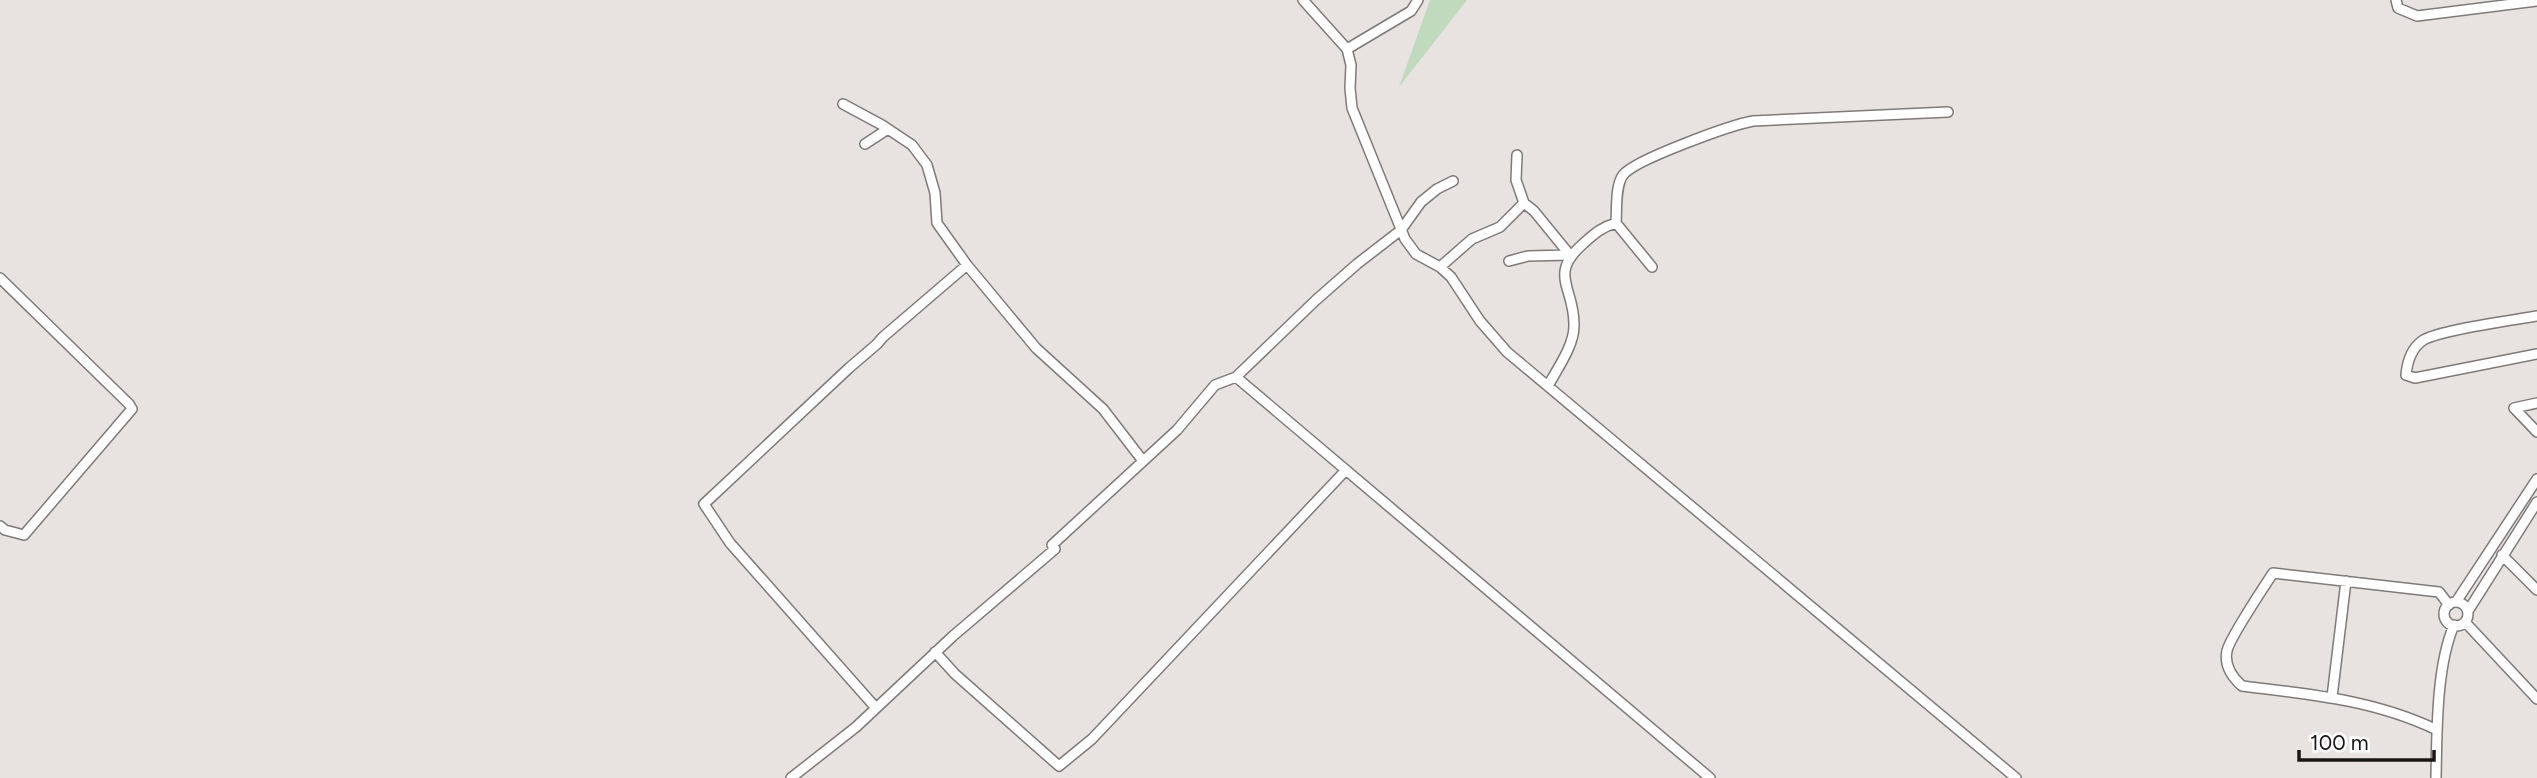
<svg xmlns="http://www.w3.org/2000/svg" width="2537" height="778" font-family="Figtree,sans-serif">
<style>
.green{fill:#c0dabe}
.lines{fill:none;stroke-linecap:round;stroke-linejoin:round}
.street-casing{stroke:#7f7a78;stroke-width:12}
.street{stroke:#fff;stroke-width:9}
</style>
<rect width="100%" height="100%" fill="#e8e3e0"/>
<path class="green" d="M 1430,0 L 1467,0 L 1399,87 Z"/>
<g class="lines">
<defs>
<path id="street" d="M 1303,0 L 1347,49 L 1351,65 L 1350,88 L 1352,108 L 1405,239 L 1416,254 L 1440,267 L 1451,277 L 1480,321 L 1507,352 L 2016,778
M 2396,0 L 2398,8 L 2417,16 L 2537,1
M 1347,49 L 1411,11 L 1418,0
M 843,104 L 882,125 L 912,145 L 927,165 L 935,193 L 937,223 L 967,265 L 1036,348 L 1103,409 L 1143,461
M 865,144 L 888,129
M 1517,155 L 1516,180 L 1524,203 L 1534,211 L 1570,255
M 1509,261 L 1528,256 L 1570,255
M 1440,267 L 1472,239 L 1500,227 L 1524,203
M 1652,267 L 1616,223 C 1617,210 1615,186 1623,175 C 1634,160 1731,125 1753,121 L 1948,112
M 0,278 L 129,404 L 132,409 L 24,535 L 5,530 L 0,526
M 2537,316 C 2515,320 2437,330 2422,341 C 2411,349 2407,364 2406,375 L 2415,378 L 2537,354
M 1236,377 L 1710,778
M 1548,386 C 1557,369 1574,346 1574,326 C 1575,287 1547,275 1584,243 C 1595,233 1602,227 1616,223
M 2537,403 L 2514,408 L 2537,432
M 1052,545 L 1177,430 L 1215,385 L 1236,377 L 1316,300 L 1357,264 L 1401,230 L 1421,202 L 1437,189 L 1453,181
M 2502,555 L 2537,590
M 2456,602 L 2537,479
M2444 614a12 12 0 1 1 24 0a12 12 0 1 1-24 0Z
M 2468,611 L 2537,502
M 2465,622 L 2537,699
M 935,652 L 955,674 L 1059,766 L 1092,739 L 1346,470
M 2332,697 L 2346,581
M 876,708 L 730,543 L 704,504 L 849,368 L 877,344 L 883,337 L 967,265
M 2437,730 C 2375,700 2309,694 2242,686 C 2232,677 2224,665 2227,651 C 2229,639 2264,587 2273,573 L 2439,592 L 2449,605
M 791,778 L 856,727 L 953,636 L 1055,549
M 2436,778 C 2437,733 2436,667 2454,625"/>
</defs>
<use href="#street" class="street-casing"/>
<use href="#street" class="street"/>
</g>
<path d="M2299 750v10h135v-10" fill="none" stroke="#191716" stroke-width="3.5"/>
<text x="2310" y="750" font-size="21" fill="#191716" stroke="#ffffff" stroke-width="5" paint-order="stroke">100 m</text>
</svg>
